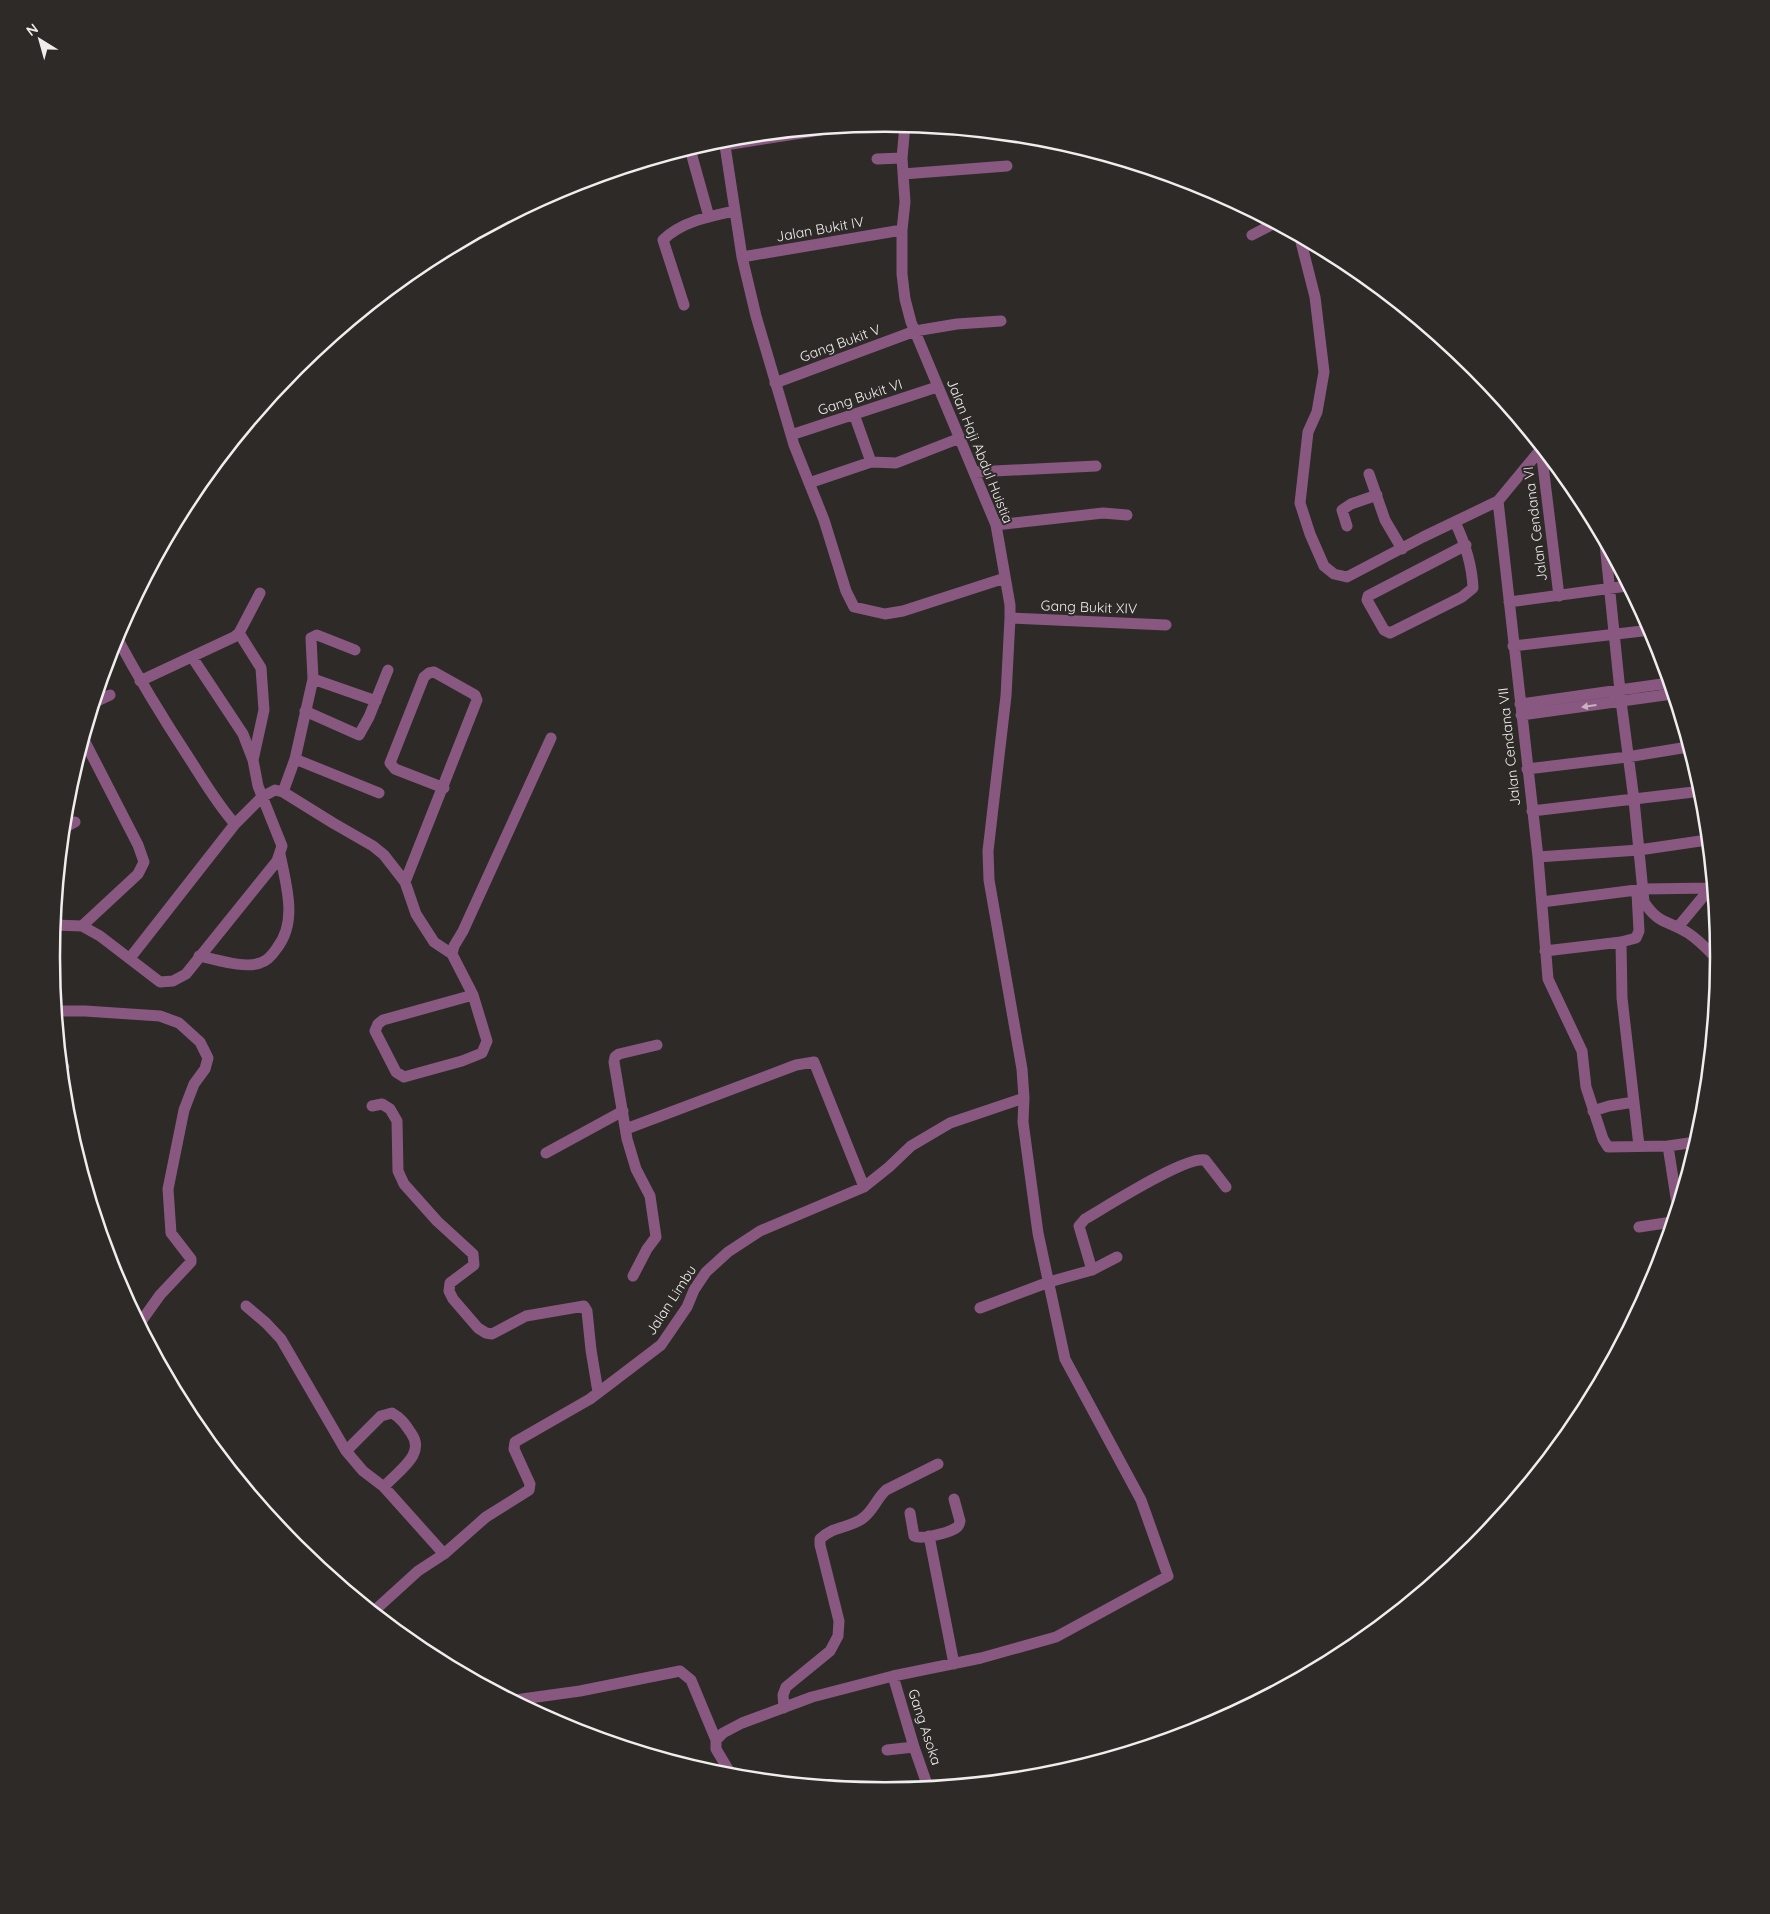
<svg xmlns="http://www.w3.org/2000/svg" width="1770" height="1914" font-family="Quicksand,sans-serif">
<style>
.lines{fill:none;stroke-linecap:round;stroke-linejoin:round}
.minor{stroke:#895880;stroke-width:11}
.oneway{fill:#c7b2c1}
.labels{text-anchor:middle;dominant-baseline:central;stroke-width:4;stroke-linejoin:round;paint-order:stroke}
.street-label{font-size:14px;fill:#f0eeed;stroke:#2d2a28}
.rim{fill:none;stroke:#f0eeed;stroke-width:2.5}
</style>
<rect width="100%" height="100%" fill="#2d2a28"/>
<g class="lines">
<path class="minor" d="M 724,139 L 742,257 L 756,316 L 794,445 L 824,520 L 846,591 L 854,607 L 885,614 L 903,611 L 1005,578
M 725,145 L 821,130
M 690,149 L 709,217
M 877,159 L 902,158
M 903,174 L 1007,166
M 1252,235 L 1273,224
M 1300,238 L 1315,297 L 1324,372 L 1317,412 L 1308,432 L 1300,503 L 1310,534 L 1324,566 L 1334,574 L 1347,577 L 1423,537 L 1498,501 L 1541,449
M 742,257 L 902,230
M 684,305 L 663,240 C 681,222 710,216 734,211
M 775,383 L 915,331 L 957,324 L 1001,321
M 854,414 L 871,462
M 791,435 L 937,387
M 1541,449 L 1559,596
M 975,472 L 1096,466
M 1369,474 L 1385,520 L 1402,549
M 809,483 L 871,462 L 896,463 L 960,438
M 1498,501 L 1538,857 L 1548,979 L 1582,1051 L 1586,1087 L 1603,1139 L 1608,1147 L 1668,1146
M 1455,522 C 1465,543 1472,564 1473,588 L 1462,597 L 1390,633 L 1384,630 L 1367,600 L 1368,596 L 1466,545
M 996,525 L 1103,513 L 1127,515
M 1347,526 L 1342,510 L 1351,504 L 1377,495
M 1605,544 L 1621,701 L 1634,800 L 1644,902 C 1659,925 1668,920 1688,933 C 1699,940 1709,951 1718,960
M 1509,602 L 1627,586
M 1010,618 L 1166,625
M 239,633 L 261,668 L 264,710 L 253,760
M 116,636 C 139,679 164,720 191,761 C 205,783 218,805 235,824 L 262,797 L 275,790 L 283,792 L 333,823 L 373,846 L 384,855 L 405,882 L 416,914 L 434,942 L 452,954 L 454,946 L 463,931 L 551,738
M 1513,646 L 1651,630
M 313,679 L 376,701
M 140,681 L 234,637 L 239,633 L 260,593
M 95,702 L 110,695
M 1520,704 L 1669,683
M 305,711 L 359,735 L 369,717 L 388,670
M 1521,715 L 1672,694
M 295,759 L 379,793
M 1527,769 L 1627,757 L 1688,747
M 283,792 L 295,759 L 313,679 L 311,638 L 317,635 L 355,650
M 1532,811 L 1702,791
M 64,828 L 75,822
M 1538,857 L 1639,850 L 1707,840
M 405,882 L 477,700 L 475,695 L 434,672 L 429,673 L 424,677 L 390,763 L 395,769 L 444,788
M 1542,902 L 1644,889 L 1710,888
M 54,925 L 82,926 L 100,936 L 160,982 L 173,981 L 186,974 L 277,861 L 282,846 L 258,786 L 253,760 L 243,734 L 192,657
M 82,926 L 138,874 L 144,862 L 138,845 L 84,740
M 1678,927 L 1712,886
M 1621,942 L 1622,998 L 1639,1146
M 1545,951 L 1621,942 L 1636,938 L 1639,931 L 1637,893
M 452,954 L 473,995 L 487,1041 L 482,1053 L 462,1061 L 404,1077 L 396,1072 L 375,1031 L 378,1024 L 383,1020 L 473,995
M 199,956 C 215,959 244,969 260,963 C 268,961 273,954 277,948 C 298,921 286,885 280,854
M 130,958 L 235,824
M 57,1011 L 85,1011 L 160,1016 L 179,1023 L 200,1042 L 208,1058 L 205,1069 L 194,1084 L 184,1110 L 168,1189 L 171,1233 L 191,1259 L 191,1262 L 160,1295 L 140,1323
M 62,1067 L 64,1067
M 372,1106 L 382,1104 L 390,1109 L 397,1121 L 398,1171 L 404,1184 L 437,1221 L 473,1254 L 474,1265 L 450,1283 L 449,1291 L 453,1299 L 478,1328 L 486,1333 L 492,1334 L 526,1316 L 584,1306 L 587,1311 L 591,1350 L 598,1392
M 1593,1111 L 1609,1106 L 1634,1102
M 626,1129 L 796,1065 L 814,1062 L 864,1187
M 546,1153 L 623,1111
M 1677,1204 L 1668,1146 L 1696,1142
M 1639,1227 L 1672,1222
M 1092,1270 L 1117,1257
M 633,1276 L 647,1249 L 656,1237 L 650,1196 L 636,1169 L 627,1139 L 614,1062 L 615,1057 L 619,1054 L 657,1045
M 246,1306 L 266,1323 L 281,1339 L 346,1451 L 363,1471 L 384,1487
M 980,1308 L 1049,1282 L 1092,1270 L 1079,1226 L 1085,1219 C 1106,1207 1185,1156 1205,1160 L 1226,1187
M 346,1451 L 381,1416 L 392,1413 C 401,1418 405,1424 411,1433 C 427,1455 397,1471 384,1487 L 444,1554
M 910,1513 L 914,1536 C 921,1540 948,1533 956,1528 C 959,1526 959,1525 960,1521 L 954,1499
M 929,1536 L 954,1664
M 374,1611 L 418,1571 L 444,1554 L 486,1517 L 529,1490 L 530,1484 L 514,1449 L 515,1442 L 590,1399 L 661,1345 L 687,1307 L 694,1290 L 706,1272 L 728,1252 L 760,1231 L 864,1187 L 889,1167 L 911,1146 L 950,1123 L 1024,1098
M 893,1676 L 914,1747 L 928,1787
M 515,1700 L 580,1691 L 680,1671 L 691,1680 L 716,1740
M 784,1708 L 783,1695 L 786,1687 L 830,1651 L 838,1636 L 839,1621 L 820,1545 L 820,1539 C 832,1526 851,1528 863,1518 C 873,1511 877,1498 886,1490 L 938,1464
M 887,1750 L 914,1747
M 732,1776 L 716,1749 L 716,1740 L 723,1733 L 742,1723 L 812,1697 L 893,1676 L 981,1658 L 1056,1637 L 1168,1576 L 1141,1500 L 1065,1359 L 1038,1233 L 1023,1122 L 1024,1098 L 1022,1069 L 989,880 L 988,851 L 1006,696 L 1010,618 L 1010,605 L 996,525 L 911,322 L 905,299 L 902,274 L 902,230 L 905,202 L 902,158 L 905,125"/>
</g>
<defs><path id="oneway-solid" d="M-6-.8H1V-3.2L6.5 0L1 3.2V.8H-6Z" transform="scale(1.25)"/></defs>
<use class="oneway" href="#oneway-solid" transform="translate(1589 706) rotate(172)"/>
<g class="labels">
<g class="street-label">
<text transform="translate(820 229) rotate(-10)">Jalan Bukit IV</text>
<text transform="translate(840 343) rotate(-20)">Gang Bukit V</text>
<text transform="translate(860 397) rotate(-18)">Gang Bukit VI</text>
<text transform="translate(980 451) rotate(68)">Jalan Haji Abdul Huistia</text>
<text transform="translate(1535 524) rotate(-97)">Jalan Cendana VI</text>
<text transform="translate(1089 607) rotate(2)">Gang Bukit XIV</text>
<text transform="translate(1509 747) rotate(-96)">Jalan Cendana VII</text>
<text transform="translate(671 1300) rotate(-57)">Jalan Limbu</text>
<text transform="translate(925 1727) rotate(72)">Gang Asoka</text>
</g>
</g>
<path d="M0 0H1770V1914H0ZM60 957a825 825 0 1 1 1650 0a825 825 0 1 1-1650 0Z" fill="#2d2a28" fill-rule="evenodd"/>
<path class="rim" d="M60 957a825 825 0 1 1 1650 0a825 825 0 1 1-1650 0Z"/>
<g transform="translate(40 40) rotate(323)" stroke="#2d2a28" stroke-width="4" paint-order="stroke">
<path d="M0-4L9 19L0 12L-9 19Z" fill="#f0eeed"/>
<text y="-8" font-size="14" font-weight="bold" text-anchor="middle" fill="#f0eeed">N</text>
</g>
</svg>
